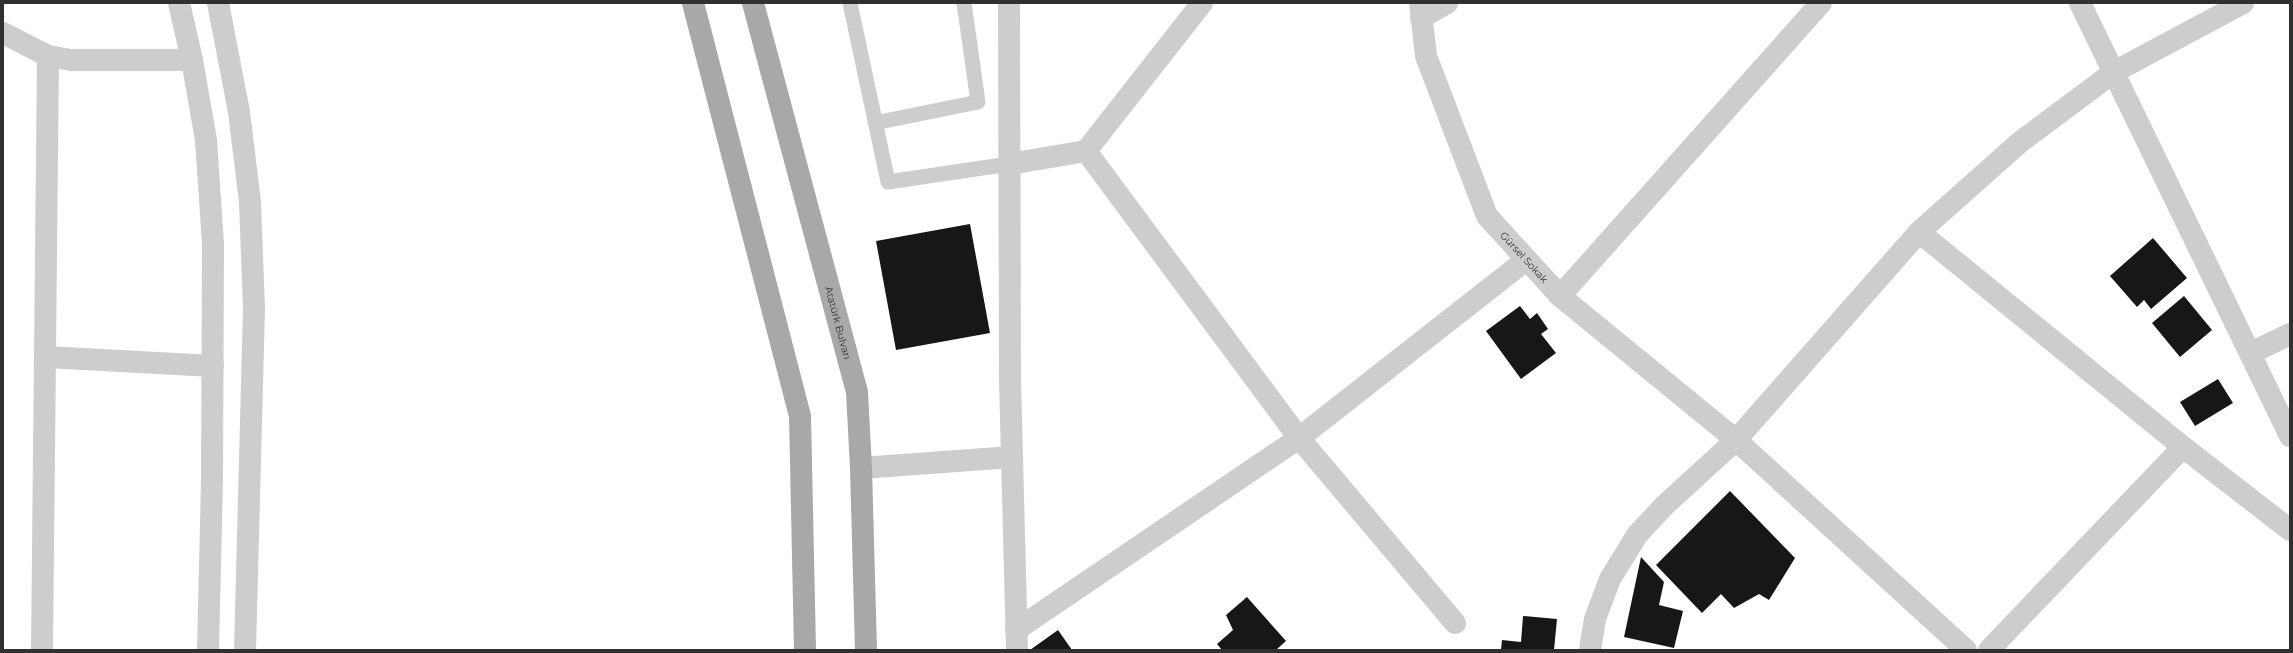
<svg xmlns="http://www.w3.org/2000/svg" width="2293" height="653" font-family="Montserrat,sans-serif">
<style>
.building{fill:#171717}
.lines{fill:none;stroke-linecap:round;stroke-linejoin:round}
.lane{stroke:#cdcdcd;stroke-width:15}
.street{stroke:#cdcdcd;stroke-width:22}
.primary{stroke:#a8a8a8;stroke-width:22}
.labels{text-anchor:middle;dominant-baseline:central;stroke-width:4;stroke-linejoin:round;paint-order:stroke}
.street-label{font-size:10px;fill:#303030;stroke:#fff}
</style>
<rect width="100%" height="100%" fill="#fff"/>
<path class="building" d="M 970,224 L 990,333 L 896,350 L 876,241 Z
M 2153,238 L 2187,278 L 2151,309 L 2144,300 L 2137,307 L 2110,276 Z
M 2184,296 L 2212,330 L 2180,357 L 2152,323 Z
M 1520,306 L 1530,319 L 1537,313 L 1548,329 L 1541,334 L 1556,353 L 1521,379 L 1486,331 Z
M 2218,379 L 2233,403 L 2195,426 L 2180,402 Z
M 1730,491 L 1795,558 L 1769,600 L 1759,594 L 1734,608 L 1721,594 L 1702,613 L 1656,565 Z
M 1641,557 L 1664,582 L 1659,605 L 1683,611 L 1674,648 L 1624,637 Z
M 1247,597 L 1286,641 L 1276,650 L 1222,650 L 1217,644 L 1233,630 L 1226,615 Z
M 1523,616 L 1557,619 L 1554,650 L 1501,650 L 1502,640 L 1521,642 Z
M 1058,630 L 1072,650 L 1030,650 Z"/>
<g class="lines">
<path class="lane" d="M 850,3 L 888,182 L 1009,164
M 875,123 L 978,102 L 964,3"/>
<g class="street">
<path d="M 179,3 L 192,60 L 206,140 L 213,244 L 212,481 L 208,650"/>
<path d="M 218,3 L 239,112 L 250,202 L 254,308 L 245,650"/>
<path d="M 1009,3 L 1010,380 L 1017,650"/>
<path d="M 1202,3 L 1086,151 L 1299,438 L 1455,623"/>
<path id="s1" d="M 1420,3 L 1426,56 L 1487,216 L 1560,296 L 1736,440 L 1966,650"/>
<path d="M 2080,3 L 2290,436"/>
<path d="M 1421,18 L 1447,3"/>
<path d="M 3,33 L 48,56 L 71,60 L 192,60"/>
<path d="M 1009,164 L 1086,151"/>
<path d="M 1919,232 L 2183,447 L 2290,530"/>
<path d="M 1560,296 L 1821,3"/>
<path d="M 2251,353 L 2290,334"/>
<path d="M 46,357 L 213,366"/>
<path d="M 861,468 L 1012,457"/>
<path d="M 1016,630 L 1299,438 L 1526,260"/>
<path d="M 42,650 L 48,56"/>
<path d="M 1590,650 L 1595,619 L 1610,579 L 1637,535 L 1665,505 L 1736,440 L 1919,232 L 2019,143 L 2114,72 L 2243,3"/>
<path d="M 1989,650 L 2183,447"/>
</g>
<g class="primary">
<path d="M 693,3 L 800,416 L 805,650"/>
<path id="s2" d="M 753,3 L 857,392 L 861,468 L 866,650"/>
</g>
</g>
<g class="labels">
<g class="street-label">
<text stroke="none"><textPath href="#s1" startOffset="280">Gürsel Sokak</textPath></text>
<text stroke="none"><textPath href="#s2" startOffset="331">Atatürk Bulvarı</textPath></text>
</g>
</g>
<rect width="2293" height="653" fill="none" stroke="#303030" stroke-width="8"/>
</svg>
